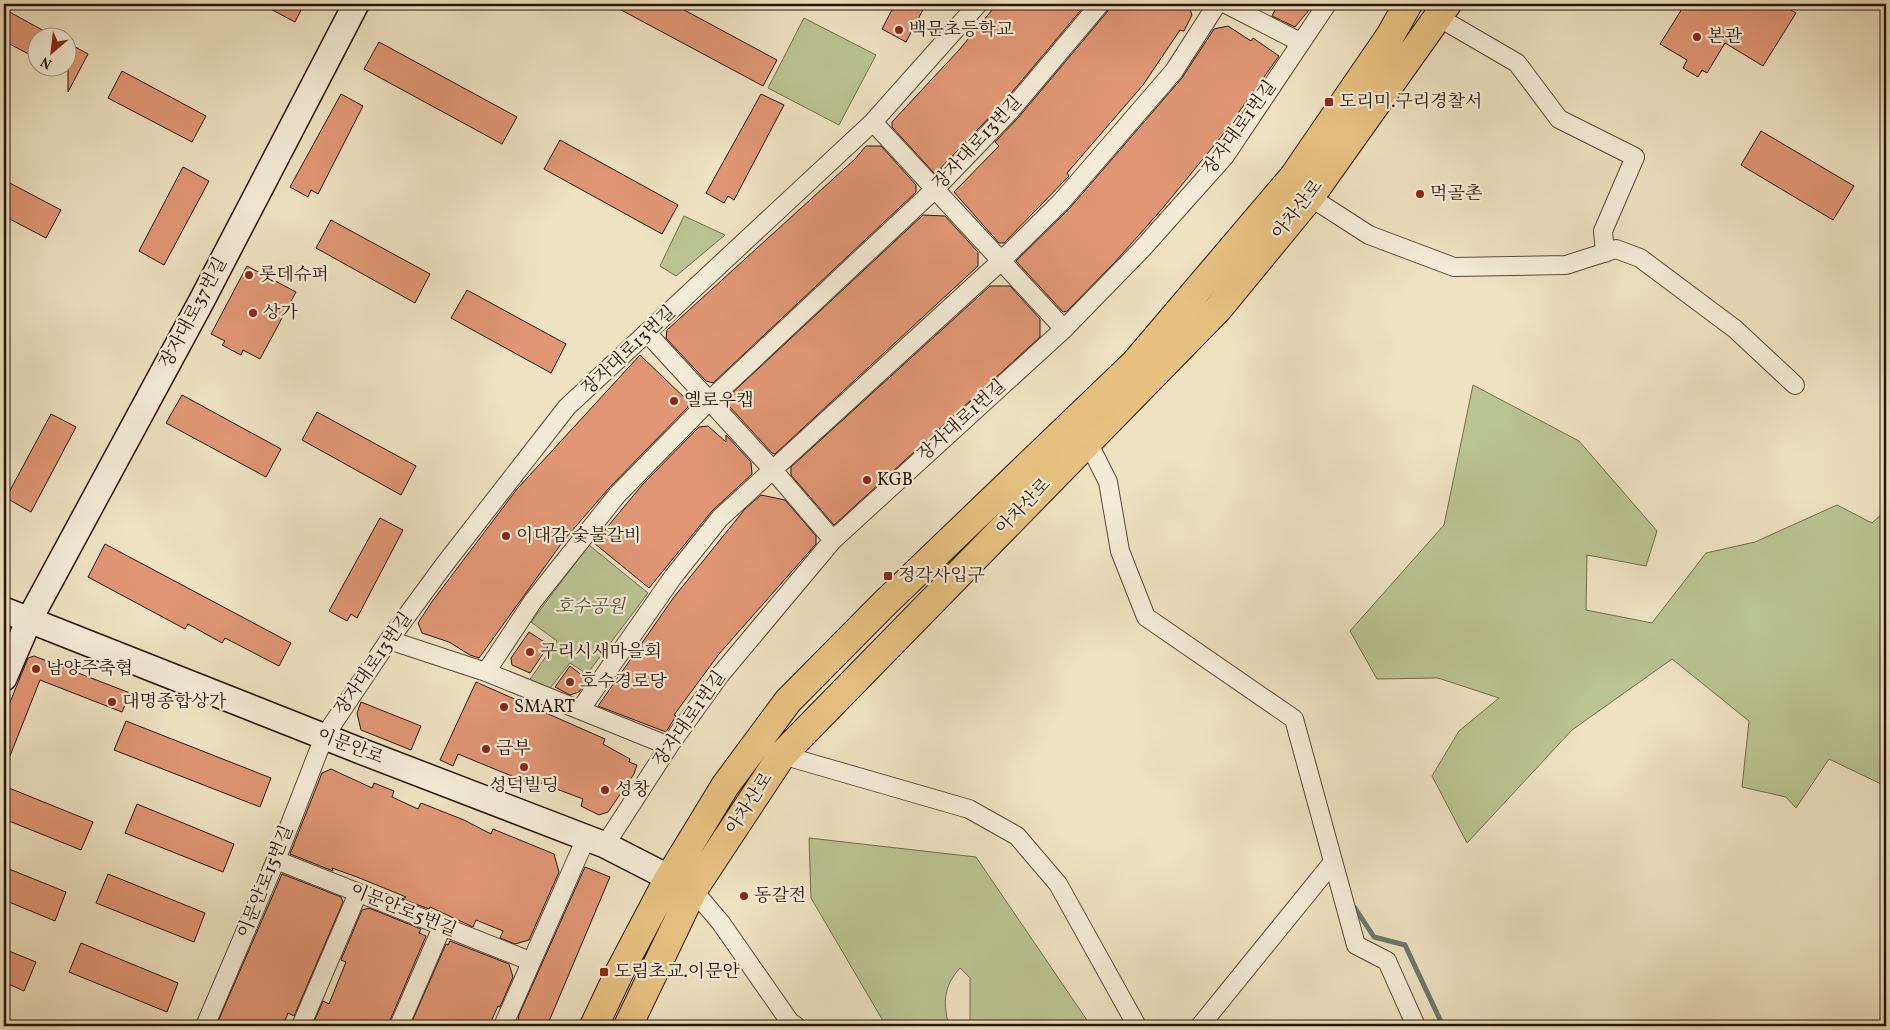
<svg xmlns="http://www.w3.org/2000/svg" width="1890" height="1030" font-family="Vollkorn,'Noto Serif KR',serif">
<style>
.green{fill:#bac392;stroke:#726c4e}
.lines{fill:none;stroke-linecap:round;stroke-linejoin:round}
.stream{stroke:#6d7972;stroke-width:5}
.building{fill:#e09674;stroke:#291409}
.street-casing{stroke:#5a4837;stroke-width:20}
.secondary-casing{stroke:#291409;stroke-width:28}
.primary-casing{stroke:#291409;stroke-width:30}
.street{stroke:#f4ecd7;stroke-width:18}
.secondary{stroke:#f4ecd7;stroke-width:25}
.primary{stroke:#e7c180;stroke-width:28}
.poi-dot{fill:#8f2418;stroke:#f4ecd7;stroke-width:2}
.labels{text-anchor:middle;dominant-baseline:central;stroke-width:4.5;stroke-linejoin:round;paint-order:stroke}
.poi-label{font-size:18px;fill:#291409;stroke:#f4ecd7;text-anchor:start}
.street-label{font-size:18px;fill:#291409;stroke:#f4ecd7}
.park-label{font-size:18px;font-style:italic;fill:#5c5139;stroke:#f4ecd7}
</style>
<rect width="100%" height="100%" fill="#eee2c1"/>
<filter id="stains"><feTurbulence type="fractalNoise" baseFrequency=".004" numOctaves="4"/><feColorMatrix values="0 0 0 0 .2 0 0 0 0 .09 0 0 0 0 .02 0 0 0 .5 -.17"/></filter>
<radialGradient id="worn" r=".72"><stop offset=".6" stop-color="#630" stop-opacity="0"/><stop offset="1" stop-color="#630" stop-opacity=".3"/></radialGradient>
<path class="green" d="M 804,18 L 876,55 L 839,125 L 768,88 Z
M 684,216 L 725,235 L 676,276 L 660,266 Z
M 1473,385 L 1579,441 L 1657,531 L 1646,566 L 1587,555 L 1586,610 L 1652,623 L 1706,553 L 1755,542 L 1837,505 L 1872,523 L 1886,510 L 1886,778 L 1881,784 L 1829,759 L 1796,808 L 1786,797 L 1742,787 L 1749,721 L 1672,659 L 1572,730 L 1467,843 L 1432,776 L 1459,731 L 1499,698 L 1438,678 L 1377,679 L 1350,631 L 1444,525 Z
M 589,545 L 648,593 L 587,674 L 570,663 L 547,692 L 528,682 L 557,641 L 531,622 Z
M 809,838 L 976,857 L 1091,1026 L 970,1026 L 970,978 L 960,968 C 943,987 943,1003 949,1026 L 886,1026 L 811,898 Z"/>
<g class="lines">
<path class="stream" d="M 1355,908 L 1374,937 L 1405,945 L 1443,1026"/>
</g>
<path class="building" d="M 261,4 L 304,4 L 295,22 Z
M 610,4 L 673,4 L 777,60 L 763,86 Z
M 895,4 L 926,4 L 906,42 L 882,29 Z
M 997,4 L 1086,4 L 1002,104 L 935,174 L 892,127 L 892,122 L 959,50 Z
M 1110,4 L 1182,4 L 1189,7 L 1192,15 L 1184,31 L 1180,30 L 1143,85 L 1067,173 L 1069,176 L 1004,243 L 999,243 L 954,192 L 999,146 L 995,142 L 1018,118 L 1108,11 Z
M 1278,4 L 1314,4 L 1295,27 L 1272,16 Z
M 1685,4 L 1781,4 L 1796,13 L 1763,66 L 1725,43 L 1707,73 L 1702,70 L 1698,77 L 1683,68 L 1687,60 L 1660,44 Z
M 4,9 L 57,38 L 38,38 L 38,59 L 4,41 Z
M 1228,26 L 1251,41 L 1253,38 L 1279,56 L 1221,137 L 1162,209 L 1115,262 L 1067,311 L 1063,312 L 1016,261 L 1069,209 L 1182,78 L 1214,29 Z
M 379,42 L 517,117 L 502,144 L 364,69 Z
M 68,43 L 88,54 L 68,92 Z
M 122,71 L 206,116 L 192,142 L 108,98 Z
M 341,94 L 363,106 L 318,194 L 311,190 L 308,197 L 290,187 Z
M 761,94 L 784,105 L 734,200 L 728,196 L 724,203 L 706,193 Z
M 1761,131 L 1854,186 L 1833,220 L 1741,165 Z
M 560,140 L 678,205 L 662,234 L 544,169 Z
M 866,146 L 881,146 L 916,185 L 916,192 L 713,383 L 706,381 L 666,338 L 667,330 L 855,159 Z
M 183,167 L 209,181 L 164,265 L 139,251 Z
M 4,180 L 61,210 L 46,238 L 4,216 Z
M 923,215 L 945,216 L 978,252 L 978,266 L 775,454 L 772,453 L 729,406 L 729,396 Z
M 331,220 L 430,274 L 415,303 L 316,248 Z
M 247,266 L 296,292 L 260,359 L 243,350 L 241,355 L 222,345 L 225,341 L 211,334 Z
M 990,286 L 1010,286 L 1040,319 L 1040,337 L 834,525 L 791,475 L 791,467 Z
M 467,290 L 566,344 L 551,373 L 451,318 Z
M 640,355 L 688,401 L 688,407 L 609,488 L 564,540 L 479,658 L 470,655 L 449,642 L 422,633 L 418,623 L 431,603 L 517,489 Z
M 182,395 L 281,449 L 266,477 L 166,423 Z
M 317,412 L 416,466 L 401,495 L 302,440 Z
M 51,414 L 76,427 L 31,512 L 6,498 Z
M 708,426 L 726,442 L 726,435 L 751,462 L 752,474 L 712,511 L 649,588 L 594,543 L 643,484 L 699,427 Z
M 761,495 L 785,500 L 816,536 L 816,544 L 719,654 L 674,715 L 676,716 L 666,732 L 598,706 L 674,597 L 745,509 Z
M 380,518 L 403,530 L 357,618 L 351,614 L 347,621 L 329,611 Z
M 105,544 L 291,643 L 279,666 L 225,638 L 222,643 L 188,624 L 185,629 L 88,577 Z
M 529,632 L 549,645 L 530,673 L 512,665 L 511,658 Z
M 34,656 L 130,693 L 122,712 L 40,680 L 4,771 L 4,717 L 28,658 Z
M 570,666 L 588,680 L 579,692 L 570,695 L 555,687 Z
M 476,682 L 605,739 L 603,744 L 630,759 L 629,762 L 637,765 L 634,774 L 608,812 L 599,815 L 581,806 L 583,799 L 538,782 L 536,786 L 458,754 L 453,766 L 440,760 Z
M 361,702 L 421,726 L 411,750 L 361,730 L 357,713 Z
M 126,721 L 271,778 L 260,807 L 114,750 Z
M 331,769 L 372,788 L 374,783 L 394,791 L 392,797 L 418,809 L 421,803 L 464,820 L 491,834 L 493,829 L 554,854 L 559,872 L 529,940 L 515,944 L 500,938 L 503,931 L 476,920 L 473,927 L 430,907 L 429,909 L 402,899 L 406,897 L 357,877 L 332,868 L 333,871 L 290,854 L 322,773 Z
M 4,786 L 93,822 L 81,850 L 4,819 Z
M 137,804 L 234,844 L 223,872 L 125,833 Z
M 4,867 L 66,892 L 55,921 L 4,900 Z
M 585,867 L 610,877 L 547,1026 L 517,1026 L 519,1015 Z
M 108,874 L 205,913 L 194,942 L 96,903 Z
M 282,874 L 341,897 L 343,902 L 294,1016 L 288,1013 L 283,1026 L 216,1026 Z
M 369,908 L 421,929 L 419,933 L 426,936 L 391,1018 L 387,1026 L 319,1026 L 313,1024 L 323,1001 L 329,1004 L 346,962 L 341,960 L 362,910 Z
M 450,941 L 509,964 L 513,977 L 500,1007 L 498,1006 L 489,1026 L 410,1026 L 446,944 L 448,945 Z
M 81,943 L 178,983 L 167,1012 L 69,972 Z
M 4,949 L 36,962 L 24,991 L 4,982 Z"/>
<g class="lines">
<defs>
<path id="street" d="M 1226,4 L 1300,42
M 1438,17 L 1517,63 L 1559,119 L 1635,157 L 1603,231 L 1605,253
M 873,122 L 1064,329
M 1310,197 L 1369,235 L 1454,267 L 1566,265 L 1616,249 L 1640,258 L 1735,329 L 1795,385
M 648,334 L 773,470 L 833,540
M 1082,436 L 1087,440 L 1108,482 L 1120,551 L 1146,617 L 1294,719 L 1356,945 L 1387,961 L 1416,1026
M 389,640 L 486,672 L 669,746
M 486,672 L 533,601 L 617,495 L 709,401 L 935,189 L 1010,111 L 1100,4
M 580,710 L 673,577 L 720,518 L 1000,262 L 1061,202 L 1174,71 L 1217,4
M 782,755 L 969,809 L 1017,836 L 1058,884 L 1137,1026
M 605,845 L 669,746 L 720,675 L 833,540 L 1064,329 L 1142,249 L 1225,156 L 1327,4
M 276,860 L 530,961
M 693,890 L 721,923 L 790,1022 L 796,1026
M 205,1026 L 276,860 L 324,737 L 389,640 L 444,565 L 567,407 L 873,122 L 978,4
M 301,1026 L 358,893
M 399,1026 L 442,927
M 503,1026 L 586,838
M 1200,1026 L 1333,862"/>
<path id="secondary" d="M 4,610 L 358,750 L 605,845 L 687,887
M 4,678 L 29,620 L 201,302 L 356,4"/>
<path id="primary" d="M 594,1026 L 620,971 L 669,878 L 725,786 L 788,701 L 885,603 L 1135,363 L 1294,176 L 1390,36 L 1408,4
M 628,1026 L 693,890 L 782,755 L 1218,309 L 1310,197 L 1447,4"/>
</defs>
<use href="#street" class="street-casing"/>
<use href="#secondary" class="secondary-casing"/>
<use href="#primary" class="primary-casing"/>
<use href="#street" class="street"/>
<use href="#secondary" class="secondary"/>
<use href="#primary" class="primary"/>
</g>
<g class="poi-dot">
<circle cx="899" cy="30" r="5"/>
<circle cx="1697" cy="37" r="5"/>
<rect x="1324" y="97" width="10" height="10" rx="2.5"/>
<circle cx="1420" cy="194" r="5"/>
<circle cx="249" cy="275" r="5"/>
<circle cx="253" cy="313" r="5"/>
<circle cx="674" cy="401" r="5"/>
<circle cx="867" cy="480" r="5"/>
<circle cx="506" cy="536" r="5"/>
<rect x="883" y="571" width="10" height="10" rx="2.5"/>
<circle cx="530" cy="652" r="5"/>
<circle cx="36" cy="669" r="5"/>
<circle cx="570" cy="682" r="5"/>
<circle cx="112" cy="702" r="5"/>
<circle cx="504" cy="707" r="5"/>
<circle cx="486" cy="749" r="5"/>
<circle cx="524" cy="767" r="5"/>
<circle cx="605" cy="790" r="5"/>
<circle cx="744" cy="896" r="5"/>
<rect x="599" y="967" width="10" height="10" rx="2.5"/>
</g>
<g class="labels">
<g class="poi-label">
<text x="909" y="30">백문초등학교</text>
<text x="1707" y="37">본관</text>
<text x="1339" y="102">도리미.구리경찰서</text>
<text x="1430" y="194">먹골촌</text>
<text x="259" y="275">롯데슈퍼</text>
<text x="263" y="313">상가</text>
<text x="684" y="401">옐로우캡</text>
<text x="877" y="480">KGB</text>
<text x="516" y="536">이대감 숯불갈비</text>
<text x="898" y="576">정각사입구</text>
<text x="540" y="652">구리시새마을회</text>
<text x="46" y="669">남양주축협</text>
<text x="580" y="682">호수경로당</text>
<text x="122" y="702">대명종합상가</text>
<text x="514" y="707">SMART</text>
<text x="496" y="749">금부</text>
<text x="524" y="786" text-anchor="middle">성덕빌딩</text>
<text x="615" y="790">성창</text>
<text x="754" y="896">동갈전</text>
<text x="614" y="972">도림초교.이문안</text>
</g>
<g class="street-label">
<text transform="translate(1240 128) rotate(-54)">장자대로1번길</text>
<text transform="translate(978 143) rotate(-47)">장자대로13번길</text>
<text transform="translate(1298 210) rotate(-52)">아차산로</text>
<text transform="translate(194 313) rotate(-62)">장자대로37번길</text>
<text transform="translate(629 351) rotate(-43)">장자대로13번길</text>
<text transform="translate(962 421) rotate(-42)">장자대로1번길</text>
<text transform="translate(1024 507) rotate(-46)">아차산로</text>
<text transform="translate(374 664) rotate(-55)">장자대로13번길</text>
<text transform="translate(690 719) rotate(-55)">장자대로1번길</text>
<text transform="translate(350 747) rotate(21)">이문안로</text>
<text transform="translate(750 804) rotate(-57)">아차산로</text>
<text transform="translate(266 882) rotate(-68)">이문안로15번길</text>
<text transform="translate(403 911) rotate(22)">이문안로5번길</text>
</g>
<g class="park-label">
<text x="590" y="607">호수공원</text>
</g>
</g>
<rect width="1890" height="1030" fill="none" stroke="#eee2c1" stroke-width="20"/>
<rect x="5" y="5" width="1880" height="1020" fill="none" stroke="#291409" stroke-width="2.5"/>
<rect x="10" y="10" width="1870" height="1010" fill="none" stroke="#291409"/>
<g transform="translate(52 52) rotate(208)"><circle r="24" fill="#f4ecd7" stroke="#a39685"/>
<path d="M0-4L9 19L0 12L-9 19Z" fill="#8f2418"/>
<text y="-8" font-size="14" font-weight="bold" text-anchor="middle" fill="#291409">N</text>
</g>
<rect width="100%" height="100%" filter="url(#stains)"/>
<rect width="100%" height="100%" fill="url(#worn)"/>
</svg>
